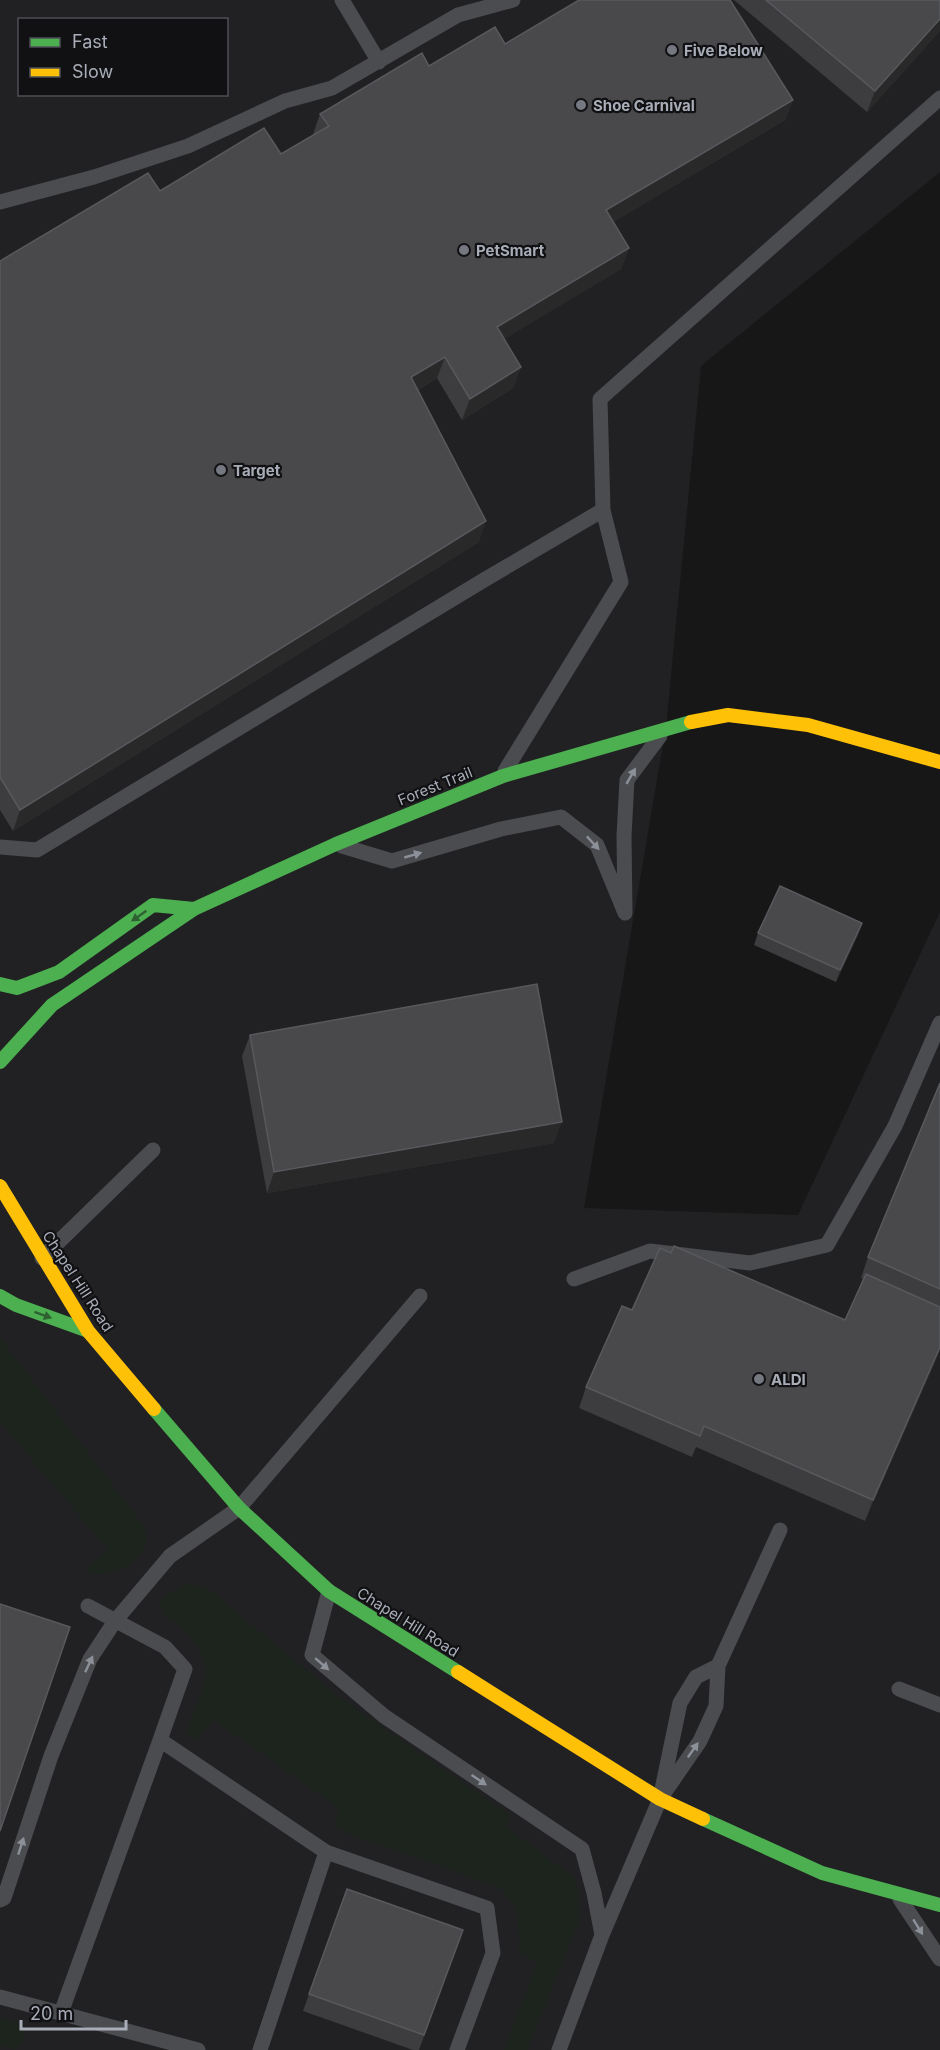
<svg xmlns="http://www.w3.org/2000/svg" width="940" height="2050" font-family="Inter,sans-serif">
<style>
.built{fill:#212123;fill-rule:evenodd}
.green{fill:#1d241e}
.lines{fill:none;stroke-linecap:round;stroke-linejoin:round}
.lane{stroke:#4b4c50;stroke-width:15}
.fast{stroke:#4caf50;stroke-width:14}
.slow{stroke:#ffc107;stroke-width:14}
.wall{fill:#3d3d3f}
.shaded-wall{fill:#29292a}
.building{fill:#49494c;stroke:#58595d;stroke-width:1.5}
.oneway{fill:#8c9099}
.oneway2{fill:#2e6032}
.poi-dot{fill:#757880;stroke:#111113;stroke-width:2}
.labels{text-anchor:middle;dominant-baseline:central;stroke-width:4.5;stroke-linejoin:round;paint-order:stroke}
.poi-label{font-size:15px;font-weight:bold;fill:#a8adb8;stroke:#111113;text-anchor:start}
.street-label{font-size:15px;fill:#a8adb8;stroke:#111113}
</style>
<rect width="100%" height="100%" fill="#171717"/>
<path class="built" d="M 0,0 L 940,0 L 940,172 L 701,366 L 666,727 L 584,1208 L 798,1215 L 940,912 L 940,2050 L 0,2050 ZM 20,20 L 226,20 L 226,94 L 20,94 Z"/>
<path class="green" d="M 0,1338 L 144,1526 C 145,1531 147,1539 145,1545 C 137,1567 111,1576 89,1574 L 87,1566 L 108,1550 L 0,1422 Z
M 185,1584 L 205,1586 L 338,1696 L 511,1816 L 507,1827 L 574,1877 L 579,1897 L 580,1919 L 527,2050 L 504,2050 L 537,1962 L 519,1953 C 519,1932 521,1908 504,1892 C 498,1885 483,1882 475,1879 C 429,1860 379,1849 335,1827 L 338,1808 L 213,1719 L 199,1738 L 191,1739 L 187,1731 C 202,1687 220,1668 184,1629 C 179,1623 170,1622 165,1616 C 163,1613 161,1607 159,1604 L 169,1593 Z
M 0,2017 L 21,2024 L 25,2033 L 22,2045 L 14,2050 L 0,2045 Z"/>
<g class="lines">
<path class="lane" d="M 342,0 L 379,62
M 0,202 L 94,177 L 188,146 L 285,101 L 332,88 L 458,15 L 513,0
M 505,771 L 621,582 L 603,510 L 600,399 L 940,98
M 342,846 L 392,861 L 501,829 L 561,817 L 597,845 L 625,913 L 624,836 L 627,780 L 660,736
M 0,847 L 37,850 L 484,580 L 603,510
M 42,1258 L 153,1150
M 574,1279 L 650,1251 L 750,1263 L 827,1245 L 895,1126 L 940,1023
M 329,1591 L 312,1655 L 384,1716 L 582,1849 L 594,1893 L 602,1935
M 88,1606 L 165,1647 L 185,1669 L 160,1740
M 718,1666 L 780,1530
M 899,1689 L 940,1705
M 326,1852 L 487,1908 L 493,1953 L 457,2050
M 900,1899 L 940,1959
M 0,1900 L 4,1898 L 51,1756 L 90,1659 L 115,1621 L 170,1556 L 239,1508 L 420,1296
M 0,1997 L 198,2050
M 61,2013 L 160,1740 L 326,1852 L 260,2050
M 559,2050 L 602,1935 L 660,1799 L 700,1741 L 716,1706 L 718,1666 L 696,1677 L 680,1703 L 660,1799"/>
<path class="fast" d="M 0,984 L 17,988 L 59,972 L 153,905 L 194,909
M 0,1062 L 52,1005 L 194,909 L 336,844 L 503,776 L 691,722
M 0,1296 L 16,1305 L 88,1331
M 154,1409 L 239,1508 L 329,1591 L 458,1672
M 703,1819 L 822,1873 L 940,1905"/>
<path class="slow" d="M 691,722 L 728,715 L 808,725 L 940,762
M 0,1186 L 88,1331 L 154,1409
M 458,1672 L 660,1799 L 703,1819"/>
</g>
<path class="wall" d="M 734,0 L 940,0 L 940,31 L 867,112 Z
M 505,44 L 793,100 L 785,120 L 613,222 L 629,248 L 621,269 L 504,339 L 521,367 L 513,388 L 462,420 L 437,378 L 418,390 L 479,542 L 13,831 L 0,810 L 0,261 L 281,154 L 313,135 L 313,134 L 320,114 L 429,66 Z
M 862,923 L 858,935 L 836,982 L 754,945 L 758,933 Z
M 250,1035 L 554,1143 L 267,1193 L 242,1056 Z
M 940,1083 L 940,1351 L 865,1521 L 696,1447 L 692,1457 L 579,1408 L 586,1387 L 632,1310 L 845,1320 L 863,1279 L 861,1278 L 868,1257 Z
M 347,1889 L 463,1930 L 419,2050 L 413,2050 L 303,2011 Z"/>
<path class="shaded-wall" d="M 940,19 L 940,31 L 867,112 L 875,91 Z
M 793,100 L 785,120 L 598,231 L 606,210 Z
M 629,248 L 621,269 L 489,348 L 497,327 Z
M 445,357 L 437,378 L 404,398 L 411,377 Z
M 521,367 L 513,388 L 462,420 L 470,399 Z
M 486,521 L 479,542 L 13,831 L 20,810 Z
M 862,923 L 858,935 L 836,982 L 840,970 Z
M 562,1122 L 554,1143 L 267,1193 L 274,1172 Z
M 940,1347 L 940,1351 L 865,1521 L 873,1500 Z"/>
<path class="building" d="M 579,0 L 730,0 L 793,100 L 606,210 L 629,248 L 497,327 L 521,367 L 470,399 L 445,357 L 411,377 L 486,521 L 20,810 L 0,777 L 0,261 L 148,173 L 160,191 L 264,128 L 281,154 L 329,126 L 320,114 L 422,53 L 429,66 L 495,27 L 505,44 Z
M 766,0 L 940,0 L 940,19 L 875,91 Z
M 780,886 L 862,923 L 840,970 L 758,933 Z
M 537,984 L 562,1122 L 274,1172 L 250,1035 Z
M 940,1083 L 940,1289 L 868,1257 Z
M 674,1246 L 845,1320 L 866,1274 L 940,1307 L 940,1347 L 873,1500 L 704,1426 L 700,1436 L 586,1387 L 622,1306 L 632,1310 L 660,1248 L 671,1253 Z
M 0,1604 L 70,1627 L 0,1831 Z
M 347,1889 L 463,1930 L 424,2035 L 309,1994 Z"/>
<defs><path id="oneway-solid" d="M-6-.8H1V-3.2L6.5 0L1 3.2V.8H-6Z" transform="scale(1.5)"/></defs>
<g class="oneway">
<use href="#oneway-solid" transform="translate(631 776) rotate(-60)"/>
<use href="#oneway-solid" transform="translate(593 843) rotate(47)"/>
<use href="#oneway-solid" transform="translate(413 855) rotate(-16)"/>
<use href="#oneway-solid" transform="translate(89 1664) rotate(-65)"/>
<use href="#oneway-solid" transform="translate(322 1664) rotate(41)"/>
<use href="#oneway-solid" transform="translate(693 1750) rotate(-55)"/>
<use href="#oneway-solid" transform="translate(479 1780) rotate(34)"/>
<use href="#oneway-solid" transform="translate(21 1846) rotate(-72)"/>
<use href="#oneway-solid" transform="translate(918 1927) rotate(58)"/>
</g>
<g class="oneway2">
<use href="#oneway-solid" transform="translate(139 916) rotate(145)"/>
<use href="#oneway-solid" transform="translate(43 1315) rotate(20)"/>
</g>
<g class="poi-dot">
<circle cx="672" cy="50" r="6"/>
<circle cx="581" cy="105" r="6"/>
<circle cx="464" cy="250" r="6"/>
<circle cx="221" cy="470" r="6"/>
<circle cx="759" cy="1379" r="6"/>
</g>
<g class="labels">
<g class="poi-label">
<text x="684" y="50">Five Below</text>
<text x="593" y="105">Shoe Carnival</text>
<text x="476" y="250">PetSmart</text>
<text x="233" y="470">Target</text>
<text x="771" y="1379">ALDI</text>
</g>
<g class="street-label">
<text transform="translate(435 786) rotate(-22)">Forest Trail</text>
<text transform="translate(78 1281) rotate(57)">Chapel Hill Road</text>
<text transform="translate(408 1622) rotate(32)">Chapel Hill Road</text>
</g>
</g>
<rect x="18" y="18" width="210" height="78" fill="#111113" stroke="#4d4f55" stroke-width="1.5"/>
<rect x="30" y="38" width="30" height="9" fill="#4caf50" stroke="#4d4f55" stroke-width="1.5"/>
<text x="72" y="48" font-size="18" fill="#a8adb8">Fast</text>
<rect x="30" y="68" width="30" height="9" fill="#ffc107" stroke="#4d4f55" stroke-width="1.5"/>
<text x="72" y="78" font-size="18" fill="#a8adb8">Slow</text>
<path d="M21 2020v9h105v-9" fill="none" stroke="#a8adb8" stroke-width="3"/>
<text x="30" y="2020" font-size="18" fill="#a8adb8" stroke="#111113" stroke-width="4.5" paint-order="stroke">20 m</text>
</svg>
